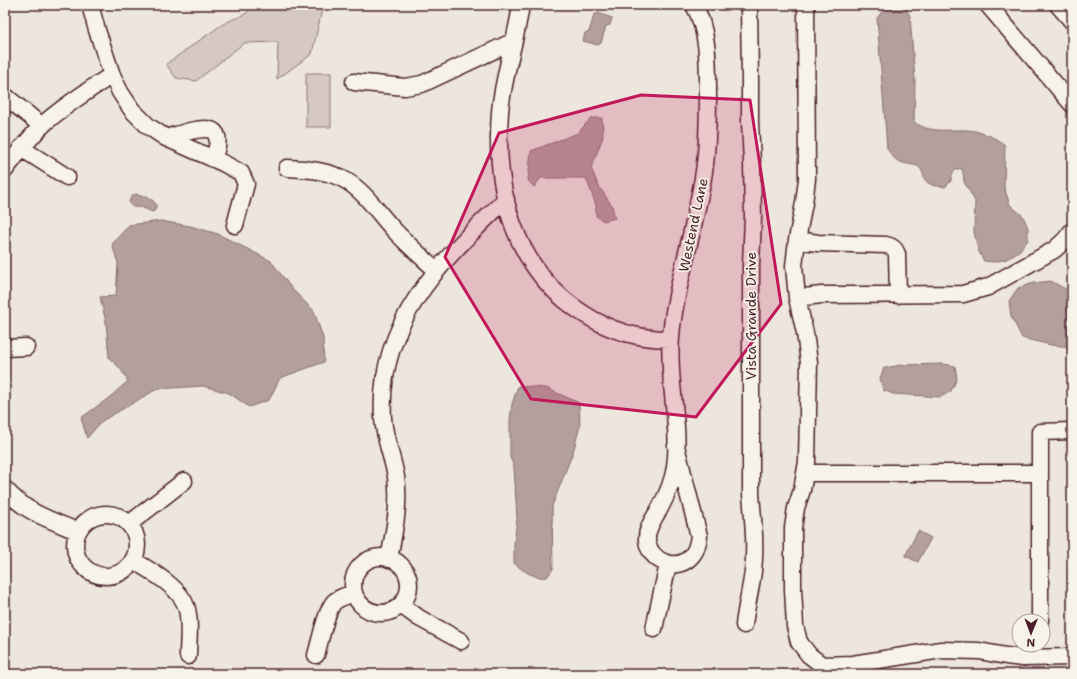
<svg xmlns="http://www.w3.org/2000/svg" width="1077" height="679" font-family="'Shantell Sans',sans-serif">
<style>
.green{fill:#d5c9c2;stroke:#907476}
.water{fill:#b39f9d;stroke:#896c6f}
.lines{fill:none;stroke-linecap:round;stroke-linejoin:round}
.minor-casing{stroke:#4a1f2b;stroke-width:19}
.path{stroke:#4a1f2b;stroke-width:2.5;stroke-dasharray:1 3;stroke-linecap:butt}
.minor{stroke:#f7f3e8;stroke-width:16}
.marked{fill:#c2185b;fill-opacity:0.2;stroke:#c2185b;stroke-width:3;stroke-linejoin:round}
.labels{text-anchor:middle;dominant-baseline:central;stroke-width:3.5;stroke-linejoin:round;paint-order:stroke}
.street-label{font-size:14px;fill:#4a1f2b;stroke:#f7f3e8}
</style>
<rect width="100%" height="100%" fill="#ece6dd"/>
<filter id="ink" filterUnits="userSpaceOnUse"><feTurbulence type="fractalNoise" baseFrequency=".025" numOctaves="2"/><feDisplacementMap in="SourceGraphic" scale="8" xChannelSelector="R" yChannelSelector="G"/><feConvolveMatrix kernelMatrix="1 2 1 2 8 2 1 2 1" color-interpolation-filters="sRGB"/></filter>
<g filter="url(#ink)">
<path class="green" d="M 252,5 L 323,5 L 312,54 L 277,79 L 278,42 L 244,43 L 196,81 L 176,78 L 166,64 L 223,24 L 247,13 Z
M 306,73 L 331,73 L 331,127 L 306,127 Z"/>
<path class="water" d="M 894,6 L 905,7 L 910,16 L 915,81 L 914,122 C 934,136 953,127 975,131 C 987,134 996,138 1005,145 L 1004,187 L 1010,205 L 1023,216 L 1028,228 L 1028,240 L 1020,250 L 1007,259 L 993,262 L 984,261 L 978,250 L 974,232 L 975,201 L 964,182 L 963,172 L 961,168 C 953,170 951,174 951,181 L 945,187 C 938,186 927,186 924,178 C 923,173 922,170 918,166 C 902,162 896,165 887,148 L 877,18 L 884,9 Z
M 598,13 L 612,18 L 610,25 L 606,26 L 601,43 L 598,45 L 583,41 L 585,33 L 589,32 L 594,15 Z
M 591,118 L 602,118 L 603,137 L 591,168 L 598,185 L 612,206 L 615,218 L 604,221 L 596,216 L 596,205 L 586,178 L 541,178 L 534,187 L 528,180 L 531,151 L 578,133 Z
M 136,194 L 140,196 L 148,196 L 156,204 L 156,209 L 153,212 C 149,211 146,209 143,208 C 136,206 132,210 129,202 C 130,198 132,195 136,194 Z
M 161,221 L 190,226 L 218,234 L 271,261 L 292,289 L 314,311 L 323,338 L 324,362 L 280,378 L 269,400 L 249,407 L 229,393 L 203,386 L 157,389 L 102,421 L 87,438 L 81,418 L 110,397 L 128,381 L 120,368 L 109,358 L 106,322 L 100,297 L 116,296 L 118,263 L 112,244 L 129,225 Z
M 1051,281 L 1067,290 L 1072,298 L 1072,347 L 1051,345 L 1022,338 L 1011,316 L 1009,301 L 1018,288 L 1034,283 Z
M 943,364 L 955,366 L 957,379 L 951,391 L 941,397 L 893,394 L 883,390 L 880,378 L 884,368 L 901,365 Z
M 518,386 L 546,388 L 579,403 L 580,426 L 573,452 L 552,506 L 553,569 L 547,577 C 535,579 523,571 514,563 L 514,544 L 517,519 L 514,467 L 510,457 L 510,420 L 512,404 Z
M 918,531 L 931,538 L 918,562 L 905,556 Z"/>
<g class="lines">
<defs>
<path id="minor" d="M 90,5 L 97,30 L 112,75 L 120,92 L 132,110 L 148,126 L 166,138 L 223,163 L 241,173 L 246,184 L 235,225
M 521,5 C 516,41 503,76 500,112 C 494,191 514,270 584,314 C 610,331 640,339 670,339
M 806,5 L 807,179 L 804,203 L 797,240 L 794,266 L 797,298 L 805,333 L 809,362 L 807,462 L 802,490 L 796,508 L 793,528 L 793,589 L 795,626 L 799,642 L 809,655 L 822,665 L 853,664 L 941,650 L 979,651 L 1006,656 L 1023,658 L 1072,657
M 988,5 L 1072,104
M 1058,5 L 1072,21
M 354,82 L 405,87 L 422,84 L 514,41
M 5,96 L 42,126
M 166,138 C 188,132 232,113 213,159
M 21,148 L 67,177
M 287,168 C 306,169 324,170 341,178 C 364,189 377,212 394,230 C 407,244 422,257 436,270
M 5,170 C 18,153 31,135 47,121 C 67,104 90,89 112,75
M 797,240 L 818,243 L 886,245 C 892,246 895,248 897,254 L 898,295
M 797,298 L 821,295 L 963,294 L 988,287 L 1054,250 L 1065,240 L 1072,231
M 5,348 L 26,347
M 676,446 L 699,536 C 698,543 697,549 693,554 C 679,574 649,562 647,540 C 646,528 655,517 660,508 C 667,495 673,481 675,467 C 681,424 667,380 671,337 C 674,297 687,257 695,217 C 699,199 703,182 705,164 C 708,139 708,113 708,88 C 708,61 708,30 694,5
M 806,473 L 1040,473
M 5,489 C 25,512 50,520 77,531
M75 545a31 31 0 1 1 62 0a31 31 0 1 1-62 0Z
M 129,524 L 184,481
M353 585a28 28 0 1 1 56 0a28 28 0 1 1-56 0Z
M 389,559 C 394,532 400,505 396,477 C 393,458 384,438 383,418 C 377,321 442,261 506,199
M 133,560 C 150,571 179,586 186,606 C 191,620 188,642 188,656
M 401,605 L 419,618 L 461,641
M 1040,621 L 1040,432 L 1072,431
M 744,625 C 746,607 751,589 753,571 C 756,546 753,519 751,494 L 751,265 L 753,217 L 752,163 L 750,122 L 750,80 L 749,5
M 654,629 L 668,564
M 316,655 C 320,642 326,611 334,602 C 340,597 347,595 354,593"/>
</defs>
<use href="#minor" class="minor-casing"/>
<path class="path" d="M 761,674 L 785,671 L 799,667"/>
<use href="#minor" class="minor"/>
</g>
</g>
<path class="marked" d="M 641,95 L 750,100 L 781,304 L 696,417 L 531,399 L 445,257 L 499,133 Z"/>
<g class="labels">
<g class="street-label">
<text transform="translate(693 225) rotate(-78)">Westend Lane</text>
<text transform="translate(751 316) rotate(-90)">Vista Grande Drive</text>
</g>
</g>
<rect width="1077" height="679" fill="none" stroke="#f7f3e8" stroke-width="20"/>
<rect x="10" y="10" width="1057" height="659" fill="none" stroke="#4a1f2b" stroke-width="1.5" filter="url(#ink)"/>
<g transform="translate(1031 633) rotate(181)"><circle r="19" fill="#f7f3e8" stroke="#b29e9c"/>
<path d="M0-3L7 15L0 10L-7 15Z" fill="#4a1f2b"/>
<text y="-6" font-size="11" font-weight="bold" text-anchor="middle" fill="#4a1f2b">N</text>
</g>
</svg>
